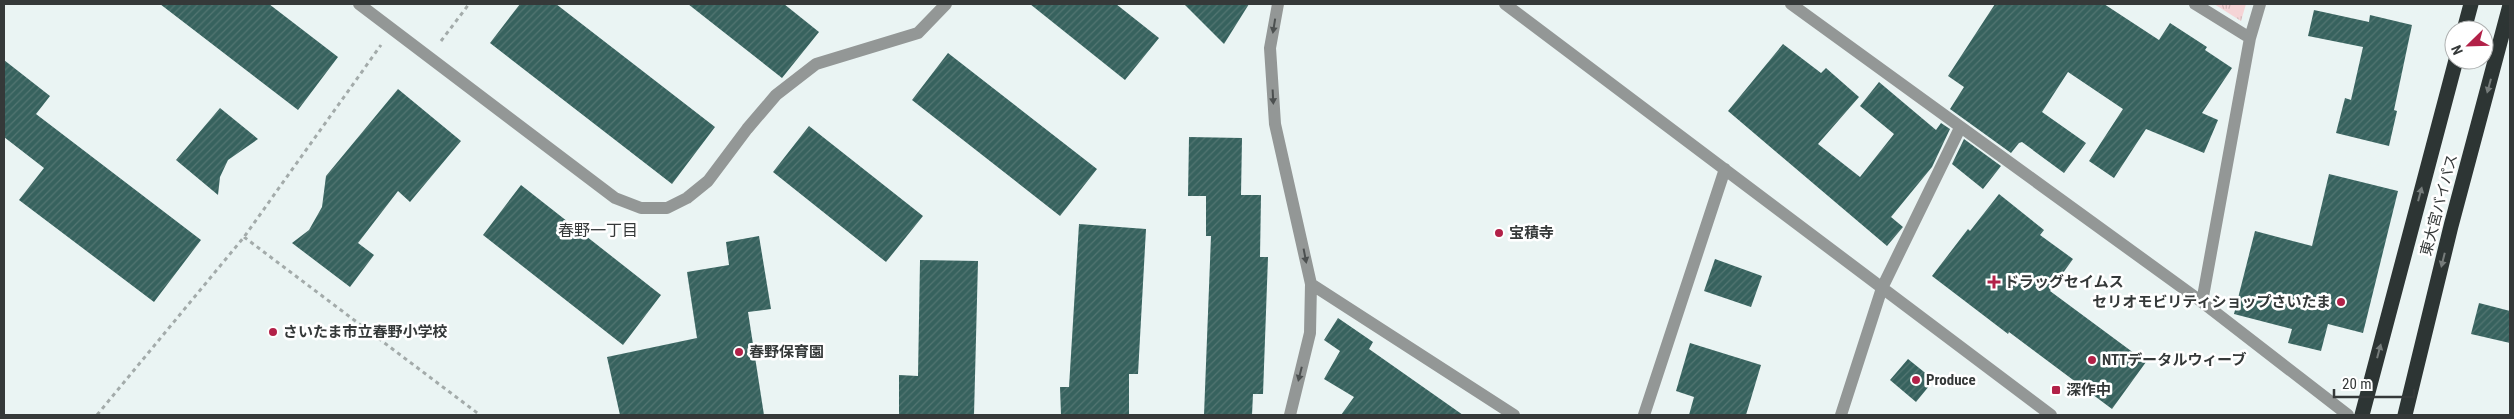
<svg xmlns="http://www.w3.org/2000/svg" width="2514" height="419" font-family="'Roboto Condensed','Noto Sans JP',sans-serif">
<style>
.park{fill:url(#park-tufts)}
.building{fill:url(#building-hatch)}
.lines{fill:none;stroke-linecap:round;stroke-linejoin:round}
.path{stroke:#a3abaa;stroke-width:3;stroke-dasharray:4 4;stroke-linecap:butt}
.minor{stroke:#939796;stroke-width:12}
.highway{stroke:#2d3534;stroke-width:15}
.oneway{fill:#4c5050}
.oneway2{fill:#767c7b}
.poi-dot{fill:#b22148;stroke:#fff;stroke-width:2}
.labels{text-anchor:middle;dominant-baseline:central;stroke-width:5;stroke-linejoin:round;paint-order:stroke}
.street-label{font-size:15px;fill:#353939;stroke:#fff}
.poi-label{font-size:15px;font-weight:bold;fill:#353939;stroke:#fff;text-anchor:start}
.neighbourhood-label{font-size:16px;fill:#353939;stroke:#fff}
</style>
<defs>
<pattern id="park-tufts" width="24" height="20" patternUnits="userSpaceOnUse" patternTransform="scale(1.25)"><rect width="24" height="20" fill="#f5d4d6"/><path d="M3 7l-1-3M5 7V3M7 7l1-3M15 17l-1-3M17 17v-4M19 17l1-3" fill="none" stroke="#d3b7b8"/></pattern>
<pattern id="building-hatch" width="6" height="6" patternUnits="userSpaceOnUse" patternTransform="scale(1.25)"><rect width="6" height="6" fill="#37625e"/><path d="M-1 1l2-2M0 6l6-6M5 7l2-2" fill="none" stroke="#537672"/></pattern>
</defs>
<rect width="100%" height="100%" fill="#eaf4f3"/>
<path class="park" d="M 2214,4 L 2246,4 L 2241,21 Z"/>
<path class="building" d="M 160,4 L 269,4 L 338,57 L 298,110 Z
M 520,4 L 556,4 L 715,127 L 672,184 L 490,43 Z
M 688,4 L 784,4 L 819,32 L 782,78 Z
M 1030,4 L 1116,4 L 1159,38 L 1125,80 Z
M 1184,4 L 1249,4 L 1224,44 Z
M 1995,4 L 2104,4 L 2159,40 L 2170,23 L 2207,47 L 2205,50 L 2232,68 L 2202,113 L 2218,120 L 2204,153 L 2146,129 L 2114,178 L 2089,161 L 2123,109 L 2068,72 L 2042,112 L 2086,143 L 2064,173 L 2022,142 L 2019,143 L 2011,153 L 1950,109 L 1964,87 L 1948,76 Z
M 2314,10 L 2369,22 L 2370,15 L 2412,25 L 2394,110 L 2397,111 L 2389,146 L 2336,133 L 2345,98 L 2351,100 L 2363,47 L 2308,36 Z
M 1783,44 L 1821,73 L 1826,68 L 1859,97 L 1818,144 L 1860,177 L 1894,134 L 1860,106 L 1879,82 L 1936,130 L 1941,123 L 1950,129 L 1932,167 L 1891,217 L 1903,227 L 1887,246 L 1728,111 Z
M 948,53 L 1097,169 L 1060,216 L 912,100 Z
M 4,60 L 50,96 L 36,114 L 201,240 L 154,302 L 19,200 L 44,168 L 4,137 Z
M 398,89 L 461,141 L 410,202 L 398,191 L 358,243 L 374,255 L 350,287 L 292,243 L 309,230 L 322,207 L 326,176 Z
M 220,108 L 258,139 L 228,160 L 220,177 L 218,195 L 176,160 Z
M 809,126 L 923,216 L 886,262 L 773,172 Z
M 1189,137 L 1242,138 L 1241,195 L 1261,195 L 1260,257 L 1268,257 L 1263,394 L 1253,394 L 1252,415 L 1204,415 L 1211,236 L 1206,236 L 1206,196 L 1188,196 Z
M 1964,139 L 2001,166 L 1983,189 L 1952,164 Z
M 2329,174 L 2398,191 L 2363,333 L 2328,324 L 2321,351 L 2288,343 L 2292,329 L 2234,314 L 2255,231 L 2312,246 Z
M 521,185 L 661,295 L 623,345 L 483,235 Z
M 1999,194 L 2044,230 L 2040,235 L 2073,259 L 2050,291 L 2146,362 L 2112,409 L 2009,332 L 2008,334 L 1932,276 L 1968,229 L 1970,231 Z
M 1079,224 L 1146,229 L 1138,374 L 1129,374 L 1129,415 L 1061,415 L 1060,387 L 1069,387 Z
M 759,236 L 771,309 L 748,312 L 764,415 L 620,415 L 607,357 L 697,338 L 687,272 L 729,265 L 726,242 Z
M 1715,259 L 1762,276 L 1751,307 L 1704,291 Z
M 920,260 L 978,261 L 974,415 L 899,415 L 899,375 L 918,376 Z
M 2479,303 L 2510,311 L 2510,343 L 2471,334 Z
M 1338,318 L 1373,342 L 1369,349 L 1463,415 L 1341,415 L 1354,397 L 1324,379 L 1340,351 L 1324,340 Z
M 1690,343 L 1761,365 L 1746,415 L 1689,415 L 1694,397 L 1676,391 Z
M 1908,359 L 1934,380 L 1916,402 L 1890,380 Z"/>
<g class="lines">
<path class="path" d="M 441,41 L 469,4
M 244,237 L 480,415
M 97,415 L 244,237 L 381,45"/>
<path class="minor" d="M 359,4 L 615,198 L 641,208 L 667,208 L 687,198 L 708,181 L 747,129 L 776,95 L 816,64 L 918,33 L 946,4
M 1278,4 L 1270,48 L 1275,124 L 1311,284 L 1310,333 L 1290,415
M 1505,4 L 2051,415
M 1791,4 L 2202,302 L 2348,415
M 2195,4 L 2250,38
M 1311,284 L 1514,415
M 2202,302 L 2250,38 L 2260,4
M 1644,415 L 1725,169
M 1841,415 L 1882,288 L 1960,128"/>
<path class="highway" d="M 2464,30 L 2471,4
M 2362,415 L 2456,60
M 2405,415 L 2451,226 L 2510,5"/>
</g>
<defs><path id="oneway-solid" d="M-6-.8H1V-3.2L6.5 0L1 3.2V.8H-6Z" transform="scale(1.25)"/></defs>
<g class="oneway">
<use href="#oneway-solid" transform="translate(1274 26) rotate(99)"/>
<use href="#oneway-solid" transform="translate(1273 97) rotate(87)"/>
<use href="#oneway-solid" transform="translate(1305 256) rotate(79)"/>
<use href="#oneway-solid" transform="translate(1300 374) rotate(104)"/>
</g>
<g class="oneway2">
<use href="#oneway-solid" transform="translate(2489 86) rotate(105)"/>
<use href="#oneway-solid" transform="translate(2420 194) rotate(-75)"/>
<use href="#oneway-solid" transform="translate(2443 260) rotate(104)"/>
<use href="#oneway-solid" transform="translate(2379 351) rotate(-75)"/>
</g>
<g class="poi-dot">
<circle cx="1499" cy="233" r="5"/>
<path d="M1991.5 274.5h5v5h5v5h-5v5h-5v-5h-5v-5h5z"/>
<circle cx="2341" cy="302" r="5"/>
<circle cx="273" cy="332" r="5"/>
<circle cx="739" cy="352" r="5"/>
<circle cx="2092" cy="360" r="5"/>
<circle cx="1916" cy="380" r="5"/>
<rect x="2051" y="385" width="10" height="10" rx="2.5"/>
</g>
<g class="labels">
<g class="street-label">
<text transform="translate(2439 205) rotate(-75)">東大宮バイパス</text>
</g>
<g class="poi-label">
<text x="1509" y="233">宝積寺</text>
<text x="2004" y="282">ドラッグセイムス</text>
<text x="2331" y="302" text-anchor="end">セリオモビリティショップさいたま</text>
<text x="283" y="332">さいたま市立春野小学校</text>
<text x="749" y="352">春野保育園</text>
<text x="2102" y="360">NTTデータルウィーブ</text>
<text x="1926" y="380">Produce</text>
<text x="2066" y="390">深作中</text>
</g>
<g class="neighbourhood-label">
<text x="598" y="230">春野一丁目</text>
</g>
</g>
<rect width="2514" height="419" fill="none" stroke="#353939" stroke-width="10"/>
<g transform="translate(2469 45) rotate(247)"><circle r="24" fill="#ffffff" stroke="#aeb0b0"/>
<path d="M0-4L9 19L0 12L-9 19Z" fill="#b22148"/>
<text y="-8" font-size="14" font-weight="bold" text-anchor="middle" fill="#353939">N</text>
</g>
<path d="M2334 389v8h80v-8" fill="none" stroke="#353939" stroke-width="2.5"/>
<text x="2342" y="389" font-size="15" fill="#353939" stroke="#ffffff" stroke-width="4" paint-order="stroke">20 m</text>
</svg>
